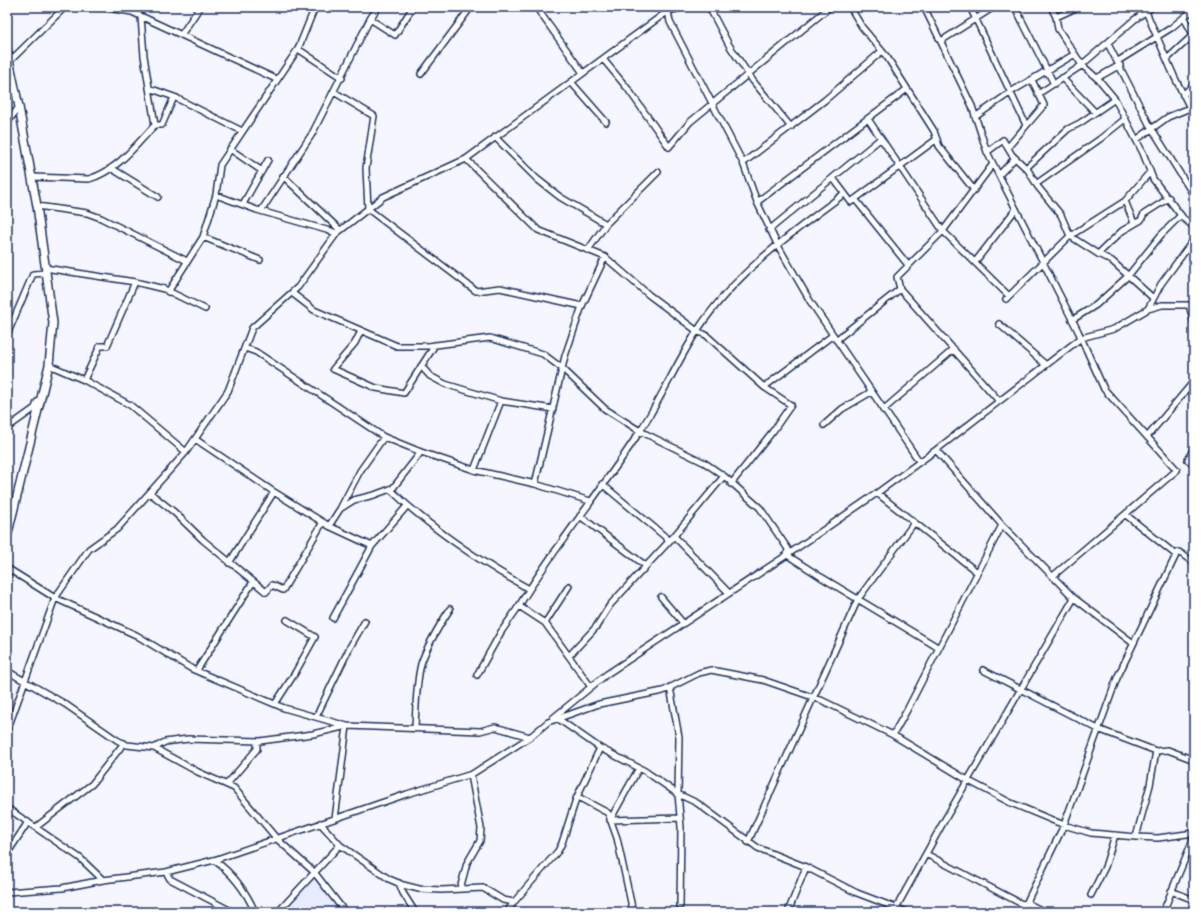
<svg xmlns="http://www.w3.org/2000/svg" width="1201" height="919" font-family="Mali,sans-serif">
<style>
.built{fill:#e9ecfe}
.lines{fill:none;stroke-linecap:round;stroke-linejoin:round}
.street-casing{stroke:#1b2f5e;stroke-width:8}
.secondary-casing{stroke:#1b2f5e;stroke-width:10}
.street{stroke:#fff;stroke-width:5}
.secondary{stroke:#fff;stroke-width:7}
</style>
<rect width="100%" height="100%" fill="#f5f6ff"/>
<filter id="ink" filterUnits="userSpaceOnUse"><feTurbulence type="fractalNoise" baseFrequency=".025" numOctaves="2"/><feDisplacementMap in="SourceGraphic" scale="8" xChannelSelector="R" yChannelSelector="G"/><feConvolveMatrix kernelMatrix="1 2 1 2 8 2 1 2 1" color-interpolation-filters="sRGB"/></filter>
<g filter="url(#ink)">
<path class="built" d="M 315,873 L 346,912 L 280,912 Z"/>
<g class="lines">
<defs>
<path id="street" d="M 101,7 L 132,12 L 276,79
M 462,7 L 468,10
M 536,7 L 583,73
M 664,7 L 668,11 L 670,22 L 743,163 L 757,202 L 777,244 L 810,301 L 919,461
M 709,7 L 729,45 L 753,81 L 791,127
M 850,7 L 862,27 L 887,57 L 934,131 L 939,146 L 974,190
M 924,7 L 972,106 L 987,152 L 1078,331 L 1104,389 L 1177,470 L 1053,576
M 970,7 L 1026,125
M 1015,7 L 1054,84
M 1051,7 L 1056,17 L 1058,29 L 1082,65 L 1100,81 L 1115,99 L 1143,153 L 1153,179 L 1183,218 L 1194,227
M 1144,7 L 1174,76 L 1194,116
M 141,17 L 144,56 L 155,125
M 1056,17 L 1078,7
M 1184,18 L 1194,36
M 370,19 L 395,35 L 413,7
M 181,35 L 200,7
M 941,41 L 994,7
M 1108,44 L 1149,124 L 1194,196
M 298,49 L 342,78
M 603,59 L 628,89 L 669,147 L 690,122 L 830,7
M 1167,59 L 1193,35
M 10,61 L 65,7
M 1118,61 L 1171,28 L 1194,9
M 421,74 L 471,7
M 1062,78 L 1095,112
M 1097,78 L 1120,65
M 571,82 L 606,122
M 149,88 L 177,98
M 334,92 L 374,116 L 366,168 L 368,209 L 476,291 L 500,288 L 582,306
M 1038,94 L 1078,68 L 1134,20 L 1152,7
M 1183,95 L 1194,84
M 975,117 L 1014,90 L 1075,54
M 868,119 L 943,231 L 1009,296
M 7,123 L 19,107
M 495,137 L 537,179 L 560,197 L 606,224
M 1136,140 L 1168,117 L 1190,108
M 1008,147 L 1044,105 L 1032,80
M 230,149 L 262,171
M 987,152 L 1003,140 L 1012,155 L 1028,170 L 1038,187 L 1061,215 L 1070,236 L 1098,254 L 1112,261 L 1153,298
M 466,159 L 538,230 L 605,257 L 649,295 L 697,331 L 706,335 L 764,387 L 791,405 L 773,431 L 731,484
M 743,163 L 825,100 L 882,51
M 111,168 L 158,197
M 1026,168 L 1068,129 L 1080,123 L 1115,99
M 999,175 L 1015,158
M 283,176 L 340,230
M 31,177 L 89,179 C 117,171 136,145 155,125 L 162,125 L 174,97 L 242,131
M 833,178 L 851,202 L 937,139
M 1036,184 L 1100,139 L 1125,119
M 216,195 L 257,210 L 337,233
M 855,199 L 908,265
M 1125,201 L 1134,223
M 757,202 L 907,89
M 243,204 L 268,160
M 37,206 L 87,213 L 101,218 L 187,261
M 261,211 L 312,134 L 370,19 L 378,7
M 769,230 L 880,139
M 203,237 L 260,260
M 588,250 L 606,224 L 658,172
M 1098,254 L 1122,231 L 1141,220 L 1144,214 L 1169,198
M 975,262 L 1016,209
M 45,268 L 135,282 L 164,289 L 205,309
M 900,289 L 999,401
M 168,292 L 203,237 L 216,195 L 220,165 L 298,49 L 315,7
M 292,293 L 314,310 L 397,346 L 428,346 L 490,338 L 543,354 L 563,369 L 605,409 L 640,431 L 705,463 L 724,476 L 760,508 L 788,549 L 787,555 L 821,577 L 939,648
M 1006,299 L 1070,236 L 1125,201 L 1150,172
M 1189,305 L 1194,322
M 1148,309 L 1161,284 L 1194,239
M 1072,320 L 1096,305 L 1128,276 L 1161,235 L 1181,215
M 999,324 L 1046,365
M 361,331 L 355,343 L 333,369 L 376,388 L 404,393 L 435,345
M 7,335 L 33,274 L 46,273
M 836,340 L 900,289 L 897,277 L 943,231 L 993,164
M 245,348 L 256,352 L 384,437 L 421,452
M 49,365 L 84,380 L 130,405 L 186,452
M 421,366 L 430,376 L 445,384 L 501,401 L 553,409
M 84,380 L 100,346 L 107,346 L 135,282
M 764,387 L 833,335
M 883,410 L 954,349
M 824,425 L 842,409 L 871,392
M 7,428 L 35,408 L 37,402
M 1147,437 L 1194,381
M 195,439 L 274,492 L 329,526 L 340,509 L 354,500 L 374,495 L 393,488 L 421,452 L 474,470 L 535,484 L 590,501
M 1194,447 L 1188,460 L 1194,464
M 936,450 L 1002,525 L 1074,598 L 1133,643
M 474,470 L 501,401
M 535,484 L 565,356 L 582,306 L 605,257
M 602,484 L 669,540
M 390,489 C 431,529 479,561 529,589
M 150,493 L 174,512 L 203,540 L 266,592 L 272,585 L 283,590 L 323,522
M 877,493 L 977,572
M 341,507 L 360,471 L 384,437
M 1126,515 L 1175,554 L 1179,552 L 1194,563
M 580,516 L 646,566
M 329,526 L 372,546
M 674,536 L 729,593
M 229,563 L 274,492
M 7,568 L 55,598 L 136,635 L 192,669 L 284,708 L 347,726 L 480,731 L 495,727 L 530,737
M 661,597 L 683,623
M 333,618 L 372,546 L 407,506
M 545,623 L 569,586
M 569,656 L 596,627 L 610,605 L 674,536 L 724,476
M 197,670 L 253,582
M 983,670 L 1098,729 L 1156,751 L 1168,750 L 1194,760
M 7,671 L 65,704 L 117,740 L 127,745 L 154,748 L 165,742 L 188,739 L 260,741 L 313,734 L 347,726 L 335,819
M 477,675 L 501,632 L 519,606
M 591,687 L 545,623 L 519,606 C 555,545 602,491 640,431 C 661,399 676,364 697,331 C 734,274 790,234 844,194
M 670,687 L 679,737 L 678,794 L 681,827 L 680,906
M 275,704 L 295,673 L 315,637 L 287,620
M 316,717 L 350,647 L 365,621
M 553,718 L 607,674 L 787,555 L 877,493 L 936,450 L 1081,338 L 1114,329 L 1148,309 L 1162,305 L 1194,305
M 557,718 L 600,748
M 415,728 C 416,707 416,684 421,664 C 427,645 439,626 450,609
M 7,731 L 55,598 L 89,549 L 117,529 L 186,452 L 228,391 L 252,328 L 298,287 L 337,233 L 383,197 L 466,159 L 668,11 L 685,7
M 893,735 L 907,710 L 1002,525
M 154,748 L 198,772 L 234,788 L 277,839 L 314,872 L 345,912
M 227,784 L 257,749 L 257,741
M 578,797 L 608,813 L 617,838 L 633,912
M 7,808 L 80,858 L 103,880
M 610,820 L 680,818
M 610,820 L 639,768
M 320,823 L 340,845
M 36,827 L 92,784 L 124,743
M 1136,837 L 1150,785 L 1156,751
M 748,842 L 858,599 L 914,523
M 7,854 L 28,822
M 926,854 L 1022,904 L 1027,903 L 1045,912
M 214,860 C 232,873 246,891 255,912
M 166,872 L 170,879 L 233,912
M 399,883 L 403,893 L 415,912
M 460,889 L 467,863 L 480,841 L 481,828 L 471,775
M 1171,891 L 1194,900
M 7,892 L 62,888 L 103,880 L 166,872 L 214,860 L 407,794 L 472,774 L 530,737 L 548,722 L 599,704 L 663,691 L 699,673 L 711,670 L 763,680 L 821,700 L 893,735 L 969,781 L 1011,803 L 1064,825 L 1091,833 L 1136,837 L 1158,838 L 1194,833
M 1091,895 L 1105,867 L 1115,835
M 896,908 L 944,821 L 1074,598
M 278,912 L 340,845 L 389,879 L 403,885 L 419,889 L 442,890 L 483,888 L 503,900 L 514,902 L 558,851 L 562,843 L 576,799 L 600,748 L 645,771 L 678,794 L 697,803 L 758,848 L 806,867 L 857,893 L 907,912
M 507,912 L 514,902
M 788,912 L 806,867
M 1022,912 L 1064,825 L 1117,678 L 1177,553
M 1163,912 L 1194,837"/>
<path id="secondary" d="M 7,50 L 19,107 L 37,206 L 53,323 L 49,365 L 7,537"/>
</defs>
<use href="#street" class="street-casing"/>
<use href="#secondary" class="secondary-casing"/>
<use href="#street" class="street"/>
<use href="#secondary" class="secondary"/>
</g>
</g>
<rect width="1201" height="919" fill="none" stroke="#fff" stroke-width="24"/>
<rect x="12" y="12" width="1177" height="895" fill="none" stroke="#1b2f5e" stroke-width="1.5" filter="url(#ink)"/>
</svg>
